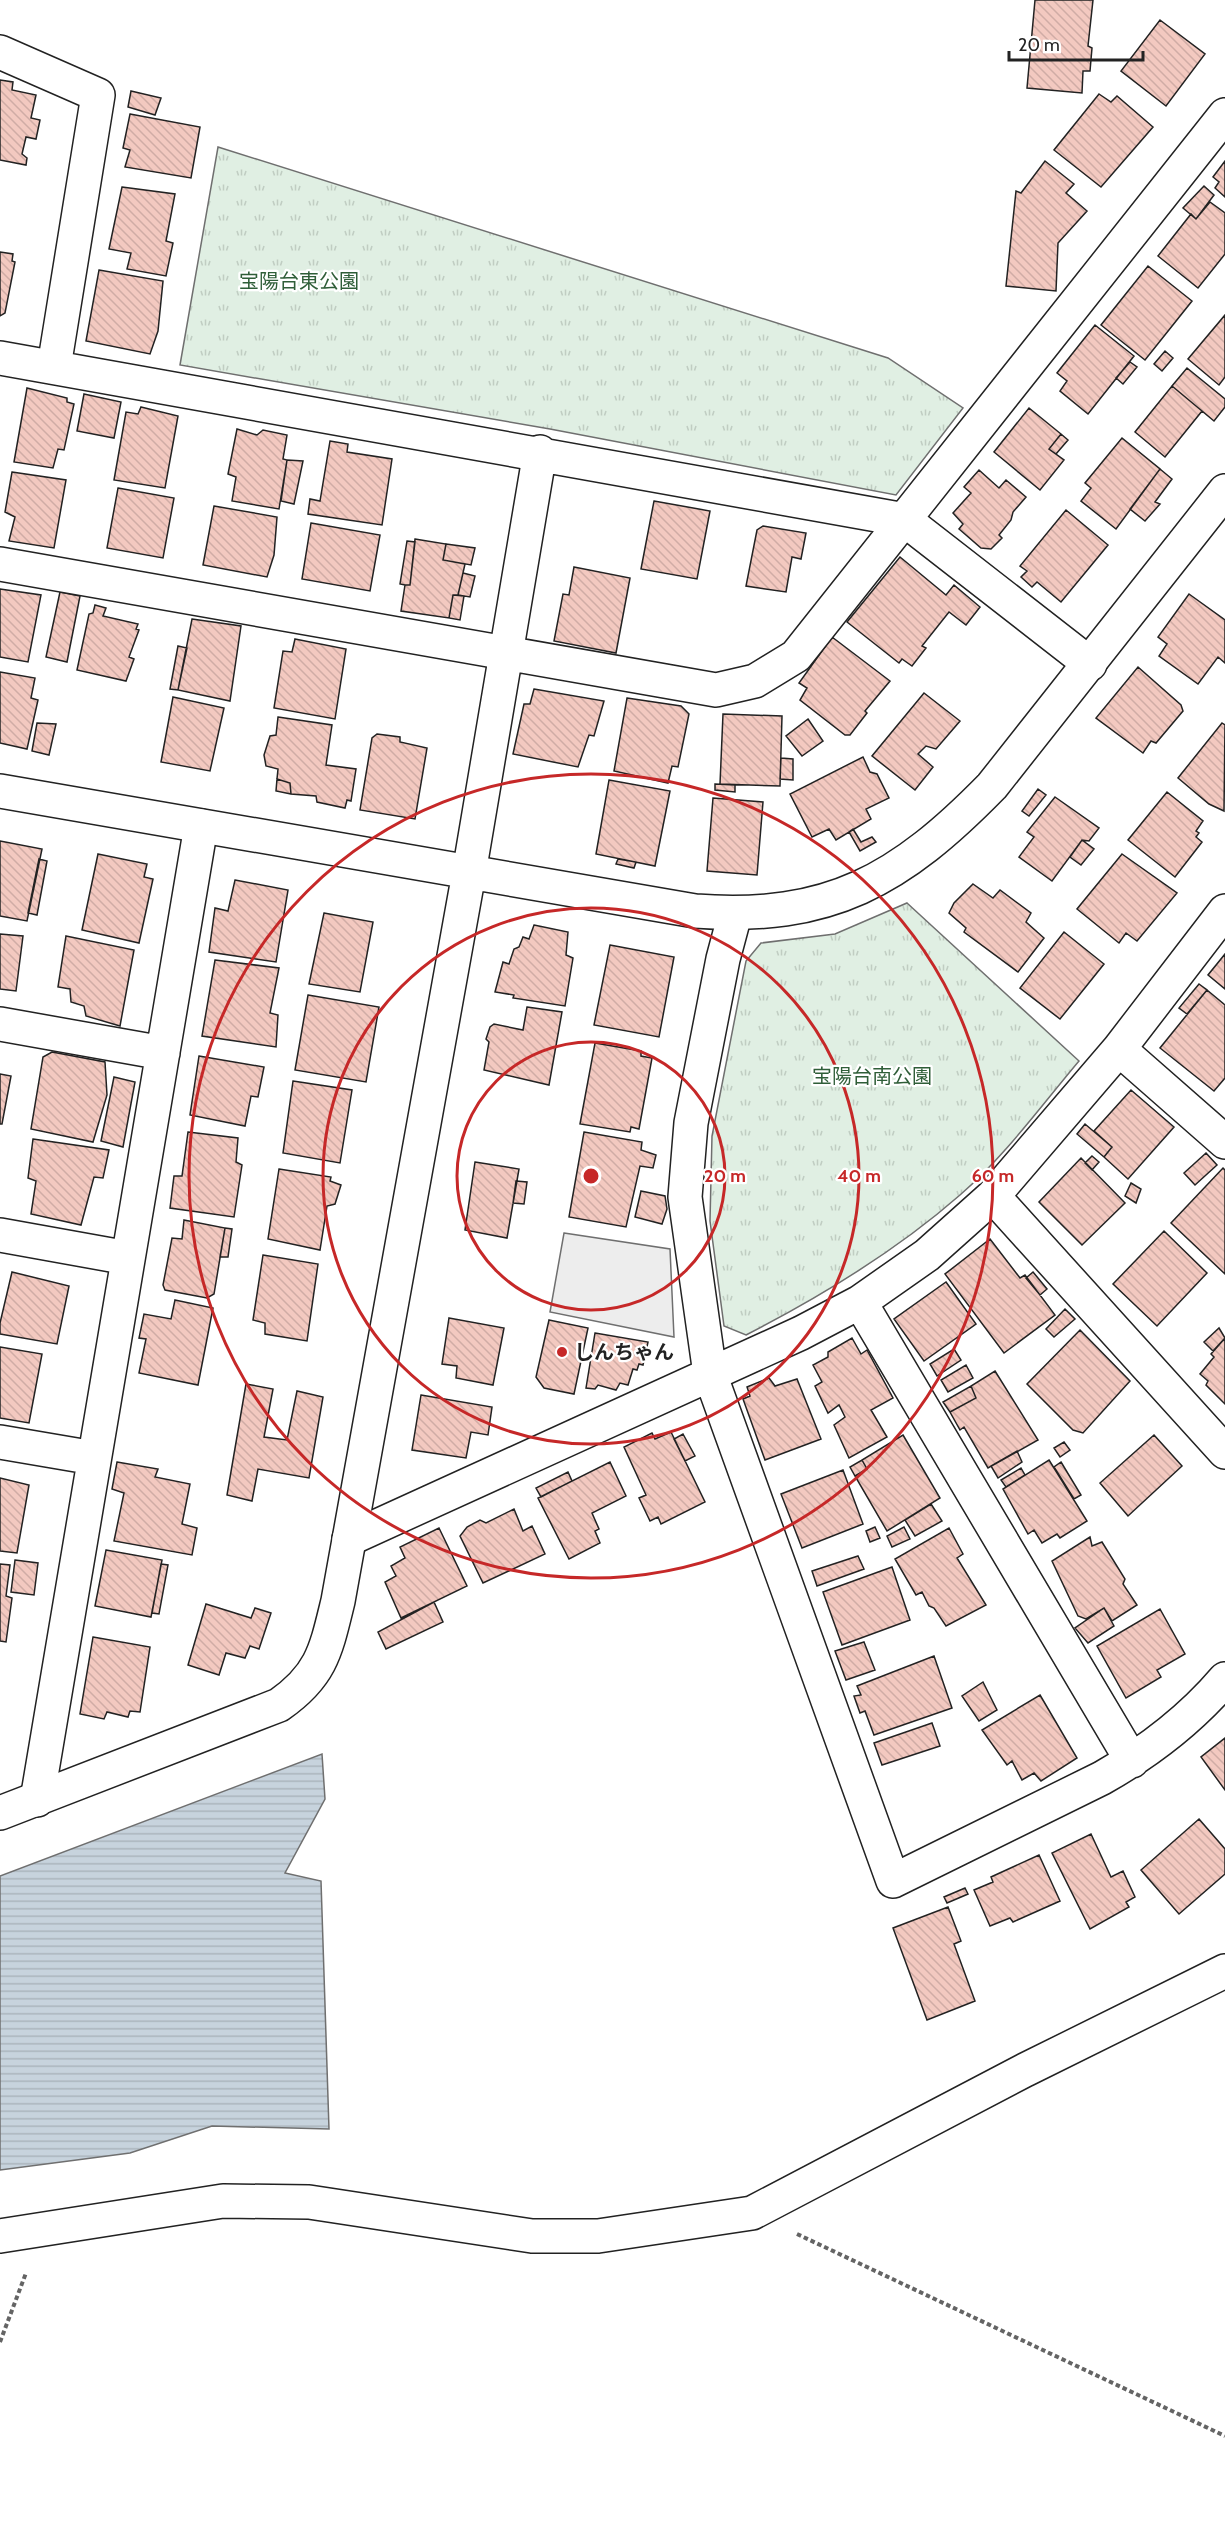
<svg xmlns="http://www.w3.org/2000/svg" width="1225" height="2531" font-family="Cabin,'Noto Sans JP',sans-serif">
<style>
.park{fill:url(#park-tufts);stroke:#6f6f6f;stroke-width:1.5}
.parking{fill:#ededed;stroke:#6f6f6f;stroke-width:1.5}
.water{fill:url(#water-rules);stroke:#6f6f6f;stroke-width:1.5}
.building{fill:url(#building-back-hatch);stroke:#222;stroke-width:1.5}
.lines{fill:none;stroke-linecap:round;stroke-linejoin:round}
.minor-casing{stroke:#222;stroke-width:36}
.tertiary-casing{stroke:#222;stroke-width:36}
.path{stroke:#646464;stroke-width:4;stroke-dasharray:4.5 3;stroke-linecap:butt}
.minor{stroke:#fff;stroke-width:33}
.tertiary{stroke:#fff;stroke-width:33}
.ring{fill:none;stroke:#c62828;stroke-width:3}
.poi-dot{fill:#c62828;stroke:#fff;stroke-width:2}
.labels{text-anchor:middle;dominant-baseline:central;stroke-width:4.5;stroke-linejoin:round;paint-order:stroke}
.park-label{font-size:20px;fill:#2f5e38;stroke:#fff}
.poi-label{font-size:20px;font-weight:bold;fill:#222;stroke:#fff;text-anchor:start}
.centre{fill:#c62828;stroke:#fff;stroke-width:3}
.ring-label{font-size:18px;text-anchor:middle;font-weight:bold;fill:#c62828;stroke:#fff;stroke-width:4.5;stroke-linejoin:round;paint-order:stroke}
</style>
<defs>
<pattern id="park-tufts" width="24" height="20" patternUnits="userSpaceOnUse" patternTransform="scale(1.5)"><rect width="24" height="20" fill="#e0efe3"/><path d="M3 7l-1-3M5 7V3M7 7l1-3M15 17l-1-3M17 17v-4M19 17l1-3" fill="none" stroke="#c0cdc2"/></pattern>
<pattern id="water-rules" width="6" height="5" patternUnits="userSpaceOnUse" patternTransform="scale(1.5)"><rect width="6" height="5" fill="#c7d3dd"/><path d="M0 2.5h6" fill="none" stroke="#abb5bd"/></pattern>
<pattern id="building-back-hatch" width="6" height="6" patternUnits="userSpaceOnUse" patternTransform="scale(1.5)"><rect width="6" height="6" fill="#f3c9c0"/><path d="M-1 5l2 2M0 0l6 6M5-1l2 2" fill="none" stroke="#d0aca5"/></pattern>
</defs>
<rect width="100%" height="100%" fill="#fff"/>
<path class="park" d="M 218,147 L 888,358 L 963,408 L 896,495 L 550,429 L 180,365 Z
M 907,903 L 1079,1061 C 1041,1106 1005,1156 960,1195 C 895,1252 822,1296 746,1335 L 724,1326 L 710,1221 L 712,1136 L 746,961 L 761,943 L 835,934 Z"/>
<path class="parking" d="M 564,1233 L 670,1249 L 674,1337 L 550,1312 Z"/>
<path class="water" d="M 322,1754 L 325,1799 L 285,1873 L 321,1881 L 329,2129 L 212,2126 L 130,2153 L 0,2170 L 0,1876 Z"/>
<path class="building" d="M 1035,0 L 1093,0 L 1088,46 L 1092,48 L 1090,71 L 1083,71 L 1082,93 L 1027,88 Z
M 1160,20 L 1205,54 L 1166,106 L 1121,71 Z
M 0,80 L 13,82 L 12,90 L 36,95 L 31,118 L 40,120 L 36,139 L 26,137 L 22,154 L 27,158 L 26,165 L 0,160 Z
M 131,91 L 161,98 L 155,115 L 128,107 Z
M 1099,94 L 1111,102 L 1117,96 L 1153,127 L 1101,187 L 1054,150 Z
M 130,114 L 200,127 L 191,178 L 125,167 L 130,150 L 123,148 Z
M 1045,161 L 1074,184 L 1066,193 L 1087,211 L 1058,243 L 1056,291 L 1006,286 L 1016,191 L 1021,193 Z
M 1225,161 L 1225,197 L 1215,188 L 1219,182 L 1213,177 Z
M 1204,186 L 1214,195 L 1196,219 L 1183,208 Z
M 122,187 L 175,194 L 166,241 L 173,243 L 166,276 L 127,269 L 131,253 L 109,249 Z
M 1210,202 L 1225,213 L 1225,254 L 1198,288 L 1158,256 L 1191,214 L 1196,219 Z
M 0,252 L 13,254 L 12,261 L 15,262 L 5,313 L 0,316 Z
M 1148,266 L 1192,301 L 1145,360 L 1101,325 Z
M 99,270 L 163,281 L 158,331 L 150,354 L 86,341 Z
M 1225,315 L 1225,377 L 1219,385 L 1188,359 Z
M 1095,325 L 1134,356 L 1088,414 L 1060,391 L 1067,381 L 1057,373 Z
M 1165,351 L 1173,358 L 1162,371 L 1154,364 Z
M 1130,362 L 1137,367 L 1123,384 L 1116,378 Z
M 1187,368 L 1225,399 L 1225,407 L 1214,421 L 1172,386 Z
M 1172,386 L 1202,411 L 1165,457 L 1135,432 Z
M 27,388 L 67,398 L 67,402 L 74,404 L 64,450 L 58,449 L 53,468 L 14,462 Z
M 84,394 L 121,402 L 114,438 L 77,431 Z
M 141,407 L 178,416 L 165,488 L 114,480 L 126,412 L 138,414 Z
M 1029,408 L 1061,434 L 1049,449 L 1064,460 L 1040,490 L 994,452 Z
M 237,429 L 257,435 L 263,430 L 287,435 L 283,459 L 287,460 L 279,509 L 232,501 L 236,477 L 228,474 Z
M 1061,434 L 1068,440 L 1056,454 L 1049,449 Z
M 1122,438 L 1160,469 L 1116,529 L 1081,501 L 1091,488 L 1085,483 Z
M 330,441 L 348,444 L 347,452 L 392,459 L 382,525 L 308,514 L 310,499 L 320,501 Z
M 287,460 L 303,461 L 294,504 L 281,501 Z
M 1160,469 L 1172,479 L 1155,502 L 1160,504 L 1145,521 L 1130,509 Z
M 979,470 L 999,488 L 1006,480 L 1026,497 L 1013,512 L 1011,520 L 999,535 L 1002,538 L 991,549 L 981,548 L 959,529 L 963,524 L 953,513 L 971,493 L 964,487 Z
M 12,472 L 66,480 L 54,548 L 9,541 L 15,517 L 5,512 Z
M 118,488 L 174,498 L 163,558 L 107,548 Z
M 654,501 L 710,511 L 697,579 L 641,569 Z
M 214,506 L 277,517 L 274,555 L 267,577 L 203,565 Z
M 1066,510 L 1108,545 L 1061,602 L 1037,582 L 1032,587 L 1021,577 L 1027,571 L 1020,566 Z
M 311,523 L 380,535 L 370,591 L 302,579 Z
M 763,526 L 806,533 L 801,559 L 792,557 L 786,592 L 746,586 L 757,530 Z
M 415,539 L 446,544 L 443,560 L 465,564 L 458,595 L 453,595 L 449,618 L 401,611 L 405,585 L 410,585 Z
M 407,541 L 415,542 L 410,585 L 405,585 L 400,584 Z
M 446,544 L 475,548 L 471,565 L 443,560 Z
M 900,557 L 946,595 L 954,585 L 980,607 L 966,625 L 949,612 L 922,646 L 926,648 L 912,666 L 902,659 L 899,663 L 847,622 Z
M 574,567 L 630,578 L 616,653 L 554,641 L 563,594 L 569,595 Z
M 463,573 L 475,576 L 470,597 L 458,595 Z
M 0,589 L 41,595 L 28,662 L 0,657 Z
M 60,592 L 80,596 L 67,662 L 46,657 Z
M 1189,594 L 1225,620 L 1225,663 L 1218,657 L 1198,684 L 1159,656 L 1167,644 L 1158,637 Z
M 453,595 L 464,596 L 460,620 L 449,618 Z
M 95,605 L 106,608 L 103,616 L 138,624 L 136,629 L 139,630 L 129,657 L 134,659 L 126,681 L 77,670 L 89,614 L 93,613 Z
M 192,619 L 241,626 L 230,701 L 178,690 Z
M 832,637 L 890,681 L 865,711 L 867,713 L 850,735 L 845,735 L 800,700 L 807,688 L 799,683 Z
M 295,639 L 346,649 L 335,719 L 274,708 L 283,651 L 292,652 Z
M 178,646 L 187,648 L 178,690 L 170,689 Z
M 1138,667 L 1181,705 L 1183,711 L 1156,743 L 1151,741 L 1143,753 L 1096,718 Z
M 0,672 L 35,678 L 31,698 L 38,700 L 27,749 L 0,743 Z
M 534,689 L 604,701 L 594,736 L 589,735 L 578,767 L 513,754 L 524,704 L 530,704 Z
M 924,693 L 960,721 L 936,749 L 926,746 L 918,754 L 933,767 L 915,790 L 872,756 Z
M 173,697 L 224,708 L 210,771 L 161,762 Z
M 627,698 L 681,706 L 689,714 L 678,767 L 672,766 L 668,783 L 614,771 Z
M 723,714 L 782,716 L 780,786 L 720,784 Z
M 278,717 L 332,725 L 326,765 L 356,769 L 351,801 L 347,800 L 345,808 L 317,802 L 316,796 L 291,794 L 290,783 L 277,779 L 278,769 L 266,766 L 264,755 L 270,736 L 276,735 Z
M 808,719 L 823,741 L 802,756 L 786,736 Z
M 37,723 L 56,724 L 49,755 L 32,751 Z
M 1222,723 L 1225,725 L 1224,811 L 1209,804 L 1178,778 Z
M 377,734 L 400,737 L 400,742 L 427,748 L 415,819 L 360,810 L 372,738 Z
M 863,757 L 870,772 L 877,774 L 889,798 L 866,809 L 871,819 L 836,840 L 829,829 L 812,837 L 790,794 Z
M 781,758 L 793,759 L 793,780 L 780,779 Z
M 277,779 L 290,783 L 291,794 L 276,791 Z
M 609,780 L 670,791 L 655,866 L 596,854 Z
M 715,784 L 735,785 L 735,792 L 715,790 Z
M 1038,789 L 1046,795 L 1029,816 L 1022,811 Z
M 1167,792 L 1203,821 L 1196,831 L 1199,833 L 1196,837 L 1202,842 L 1175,877 L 1128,840 Z
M 1055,797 L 1099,828 L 1089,841 L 1082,840 L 1052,881 L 1019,857 L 1034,837 L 1027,832 Z
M 713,798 L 763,802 L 757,875 L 707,871 Z
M 853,829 L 861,842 L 872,837 L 876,842 L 860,851 L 849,832 Z
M 1082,840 L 1094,849 L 1081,865 L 1070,857 Z
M 0,841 L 42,849 L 27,921 L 0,916 Z
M 98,854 L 147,864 L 144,877 L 153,879 L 139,943 L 82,930 Z
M 1122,854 L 1177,893 L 1137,941 L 1126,933 L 1119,943 L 1077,909 Z
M 39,859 L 47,861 L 37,915 L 28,913 Z
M 618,859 L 636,862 L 634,868 L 616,864 Z
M 235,880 L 288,890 L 276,962 L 209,952 L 215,908 L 228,911 Z
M 973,884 L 993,898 L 1000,890 L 1031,913 L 1026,922 L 1044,938 L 1018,972 L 964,932 L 966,928 L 949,913 L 954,903 Z
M 324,913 L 373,922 L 360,992 L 309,984 Z
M 534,925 L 568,932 L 566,955 L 573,958 L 565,1006 L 513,998 L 514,995 L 495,992 L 503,962 L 509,964 L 514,949 L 519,947 L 523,937 L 529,939 Z
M 1064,932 L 1104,964 L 1060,1019 L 1020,988 Z
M 0,934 L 23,936 L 16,991 L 0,989 Z
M 66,936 L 134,950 L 120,1026 L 86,1016 L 84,1006 L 71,1002 L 70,989 L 58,987 Z
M 610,945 L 674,957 L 659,1037 L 594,1025 Z
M 1225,954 L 1225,989 L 1208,975 Z
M 215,960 L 279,968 L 270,1013 L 278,1015 L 276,1047 L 202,1036 Z
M 1199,984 L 1207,990 L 1187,1014 L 1179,1008 Z
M 1207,990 L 1225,1005 L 1225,1078 L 1214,1091 L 1160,1048 Z
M 308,995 L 379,1007 L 366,1082 L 295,1070 Z
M 527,1007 L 562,1012 L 549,1085 L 484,1070 L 489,1042 L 486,1039 L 490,1027 L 494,1024 L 523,1030 Z
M 595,1043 L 641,1051 L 641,1056 L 652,1058 L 639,1129 L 631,1127 L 630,1132 L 580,1124 Z
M 52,1052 L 105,1062 L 107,1095 L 93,1142 L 31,1129 L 43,1057 Z
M 199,1056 L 264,1067 L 258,1097 L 251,1096 L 245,1126 L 190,1115 Z
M 0,1074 L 11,1076 L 2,1124 L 0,1124 Z
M 114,1077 L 135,1082 L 123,1147 L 101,1141 Z
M 293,1081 L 352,1090 L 340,1163 L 283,1153 Z
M 1131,1090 L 1174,1127 L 1128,1179 L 1104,1157 L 1112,1147 L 1094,1131 Z
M 1085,1124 L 1112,1147 L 1104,1157 L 1077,1134 Z
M 188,1132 L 238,1138 L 236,1162 L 242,1165 L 234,1217 L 170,1208 L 174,1176 L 182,1176 Z
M 584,1132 L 642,1142 L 641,1150 L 656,1155 L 653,1168 L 640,1166 L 626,1227 L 569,1217 Z
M 33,1139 L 109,1150 L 103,1178 L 94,1177 L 81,1225 L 31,1214 L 36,1181 L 28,1178 Z
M 1206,1153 L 1217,1165 L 1195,1185 L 1184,1173 Z
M 1092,1156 L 1099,1162 L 1092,1170 L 1085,1163 Z
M 1081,1158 L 1125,1203 L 1082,1245 L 1039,1202 Z
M 475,1162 L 519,1169 L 507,1238 L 465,1230 Z
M 1223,1168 L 1225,1170 L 1225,1274 L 1171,1223 Z
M 279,1169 L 331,1177 L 330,1181 L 341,1185 L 335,1204 L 327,1206 L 320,1250 L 268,1239 Z
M 516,1181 L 527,1182 L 524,1204 L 513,1203 Z
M 1131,1183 L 1141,1189 L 1136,1203 L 1125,1196 Z
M 641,1191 L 665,1196 L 667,1209 L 662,1224 L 635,1217 Z
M 184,1220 L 225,1228 L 214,1294 L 207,1298 L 165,1290 L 163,1285 L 172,1238 L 182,1239 Z
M 225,1228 L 232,1229 L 228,1257 L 220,1257 Z
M 1164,1231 L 1207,1273 L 1157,1326 L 1113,1284 Z
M 990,1239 L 1020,1278 L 1025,1275 L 1055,1315 L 1004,1353 L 945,1274 Z
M 263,1255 L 318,1264 L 307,1341 L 265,1334 L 265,1323 L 253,1320 Z
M 12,1272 L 69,1286 L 57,1344 L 0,1334 L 0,1323 Z
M 1033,1272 L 1047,1289 L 1040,1295 L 1026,1278 Z
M 946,1282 L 976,1324 L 924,1361 L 894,1319 Z
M 175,1300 L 213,1308 L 198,1385 L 139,1373 L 146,1339 L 139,1338 L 144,1314 L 171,1319 Z
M 1065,1309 L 1075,1319 L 1054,1337 L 1046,1329 Z
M 449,1318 L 504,1328 L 493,1385 L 456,1378 L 457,1366 L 442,1364 Z
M 549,1320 L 588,1328 L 574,1394 L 544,1388 L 536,1377 Z
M 1219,1328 L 1225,1338 L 1213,1351 L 1204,1342 Z
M 1080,1330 L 1130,1381 L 1083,1433 L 1073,1430 L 1027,1384 Z
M 595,1333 L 648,1342 L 643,1365 L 639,1364 L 637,1370 L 633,1369 L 628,1385 L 620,1383 L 616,1390 L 598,1385 L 595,1389 L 586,1388 Z
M 852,1338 L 861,1354 L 867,1350 L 893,1398 L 871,1410 L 887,1437 L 849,1458 L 834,1425 L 845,1417 L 839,1405 L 828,1413 L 815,1386 L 822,1382 L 813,1365 L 828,1357 L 828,1352 Z
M 1225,1338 L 1225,1404 L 1206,1385 L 1208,1381 L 1200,1374 L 1214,1357 L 1211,1354 Z
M 0,1347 L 42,1354 L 29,1423 L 0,1418 Z
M 954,1349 L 961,1360 L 937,1376 L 930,1364 Z
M 966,1365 L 973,1378 L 948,1392 L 941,1380 Z
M 995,1371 L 1038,1440 L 988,1468 L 964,1427 L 960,1430 L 950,1412 L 976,1398 L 971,1386 Z
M 769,1378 L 775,1386 L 797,1379 L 821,1439 L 765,1460 L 743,1399 L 750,1396 L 747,1387 Z
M 246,1384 L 273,1389 L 264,1437 L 287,1440 L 297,1391 L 323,1397 L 309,1478 L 258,1469 L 252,1501 L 227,1495 Z
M 971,1386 L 976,1398 L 950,1412 L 943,1402 Z
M 421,1395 L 492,1407 L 488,1435 L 471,1432 L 466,1458 L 412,1450 Z
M 671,1432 L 705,1502 L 661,1524 L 658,1517 L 650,1521 L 639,1498 L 646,1495 L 624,1447 L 652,1433 L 655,1439 Z
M 683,1434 L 695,1456 L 685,1461 L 674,1439 Z
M 903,1435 L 940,1498 L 887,1531 L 855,1476 L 867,1469 L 862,1460 Z
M 1154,1435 L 1182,1466 L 1128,1516 L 1100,1483 Z
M 1064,1442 L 1070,1450 L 1060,1457 L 1054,1448 Z
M 1017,1451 L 1022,1462 L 998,1478 L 991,1466 Z
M 862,1460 L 867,1469 L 855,1476 L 850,1467 Z
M 1049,1460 L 1087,1521 L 1060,1538 L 1057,1534 L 1042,1543 L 1034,1530 L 1028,1534 L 1003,1489 Z
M 117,1462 L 158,1469 L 155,1477 L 190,1484 L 182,1524 L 197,1528 L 192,1555 L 114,1541 L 124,1493 L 112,1489 Z
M 610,1462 L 626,1496 L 592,1513 L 599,1529 L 595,1531 L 600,1543 L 569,1559 L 538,1498 Z
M 1061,1462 L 1081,1495 L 1074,1499 L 1054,1467 Z
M 1021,1468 L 1025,1475 L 1006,1487 L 1001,1480 Z
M 843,1470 L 863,1524 L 802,1548 L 781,1494 Z
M 568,1472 L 572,1481 L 541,1497 L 536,1488 Z
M 0,1478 L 29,1485 L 17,1553 L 0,1551 Z
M 931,1504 L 942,1521 L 915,1536 L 905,1520 Z
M 514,1509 L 523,1531 L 532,1526 L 545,1554 L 483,1583 L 460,1536 L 467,1527 L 480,1520 L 486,1523 Z
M 875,1527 L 880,1538 L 870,1542 L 866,1531 Z
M 904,1527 L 910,1539 L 892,1547 L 887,1536 Z
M 439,1528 L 467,1586 L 401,1618 L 385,1582 L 396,1576 L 391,1566 L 405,1558 L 400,1547 Z
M 949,1528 L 963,1554 L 957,1558 L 986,1605 L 946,1626 L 934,1608 L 929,1606 L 922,1592 L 916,1595 L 895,1559 Z
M 1090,1537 L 1092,1546 L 1102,1542 L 1125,1579 L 1123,1584 L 1137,1605 L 1112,1621 L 1104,1608 L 1086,1619 L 1078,1616 L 1052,1561 Z
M 106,1550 L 162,1560 L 151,1617 L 95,1606 Z
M 858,1556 L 864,1569 L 817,1586 L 812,1571 Z
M 15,1560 L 38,1563 L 34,1595 L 11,1592 Z
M 0,1564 L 10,1565 L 6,1596 L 12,1598 L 6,1642 L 0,1641 Z
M 161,1564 L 168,1565 L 159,1614 L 152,1613 Z
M 892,1567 L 910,1620 L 842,1645 L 823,1592 Z
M 434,1602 L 443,1622 L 386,1649 L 378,1632 Z
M 206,1604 L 251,1618 L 255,1608 L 271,1613 L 259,1649 L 250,1646 L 245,1658 L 226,1653 L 219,1675 L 188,1665 Z
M 1104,1608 L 1114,1626 L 1088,1643 L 1075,1628 Z
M 1160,1609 L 1185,1654 L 1157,1670 L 1161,1677 L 1126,1698 L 1097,1646 Z
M 93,1637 L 150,1647 L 140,1712 L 130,1711 L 128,1717 L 107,1712 L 104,1719 L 80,1714 Z
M 864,1642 L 875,1670 L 846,1680 L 835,1651 Z
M 934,1656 L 952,1708 L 874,1735 L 865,1711 L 860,1713 L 854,1696 L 861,1695 L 857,1686 Z
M 983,1682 L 997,1710 L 979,1721 L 962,1696 Z
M 1040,1695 L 1077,1758 L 1041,1781 L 1034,1773 L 1022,1780 L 1012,1761 L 1007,1765 L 982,1730 Z
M 932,1723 L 940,1746 L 882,1765 L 874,1743 Z
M 1225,1738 L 1225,1790 L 1201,1757 Z
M 1199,1819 L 1225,1849 L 1225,1874 L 1179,1914 L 1141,1870 Z
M 1091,1834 L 1111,1877 L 1123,1871 L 1135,1897 L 1126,1902 L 1129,1907 L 1090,1929 L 1052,1853 Z
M 1039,1855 L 1060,1901 L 1013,1922 L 1010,1918 L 990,1926 L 974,1890 L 993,1882 L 991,1877 Z
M 965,1888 L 968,1894 L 947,1903 L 944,1897 Z
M 948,1907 L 961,1941 L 954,1944 L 975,2001 L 927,2020 L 893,1928 Z"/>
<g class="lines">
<defs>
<path id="minor" d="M 0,52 L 98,95 L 54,367
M 0,358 L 905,520 L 1090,664
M 0,564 L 716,690 L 755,681 L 796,656 L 1225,115
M 469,873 L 540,452
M 735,914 L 723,959 L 691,1123 L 685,1197 L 710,1374 L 893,1881 L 1102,1778 C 1148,1752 1190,1720 1225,1679
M 0,1024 L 163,1053
M 1119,1049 L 1225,1142
M 993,1196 L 1225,1452
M 0,1235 L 128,1258
M 860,1302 L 1132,1761
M 0,1442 L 94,1458
M 349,1539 L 801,1333 L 860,1302 L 927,1255 L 993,1196 L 1119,1049 L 1225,911
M 37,1800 L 201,826
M 0,2236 L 223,2201 L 309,2202 L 532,2236 L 598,2236 L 752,2213 L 1025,2070 L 1225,1971"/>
<path id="tertiary" d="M 0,791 L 695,911 C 830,921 900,880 992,786 L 1225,491
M 0,1813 L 279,1705 C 322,1675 326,1650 338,1601 L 469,873"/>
</defs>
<use href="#minor" class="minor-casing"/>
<use href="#tertiary" class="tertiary-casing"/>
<path class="path" d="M 797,2234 L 1225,2436
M 0,2342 L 26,2273"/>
<use href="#minor" class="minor"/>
<use href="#tertiary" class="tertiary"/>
</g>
<g class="ring">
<circle cx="591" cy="1176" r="134"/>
<circle cx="591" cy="1176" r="268"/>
<circle cx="591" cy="1176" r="402"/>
</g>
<circle class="poi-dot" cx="562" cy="1352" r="6"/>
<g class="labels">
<g class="park-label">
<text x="299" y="281">宝陽台東公園</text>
<text x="872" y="1076">宝陽台南公園</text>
</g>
<g class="poi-label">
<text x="574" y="1352">しんちゃん</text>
</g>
</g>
<circle cx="591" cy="1176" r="9" class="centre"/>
<g class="ring-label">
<text x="725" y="1182">20 m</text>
<text x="859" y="1182">40 m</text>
<text x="993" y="1182">60 m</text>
</g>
<path d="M1009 51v9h134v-9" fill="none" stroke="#222222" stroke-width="3"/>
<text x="1018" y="51" font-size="18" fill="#222222" stroke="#ffffff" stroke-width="4.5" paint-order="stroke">20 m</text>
</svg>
